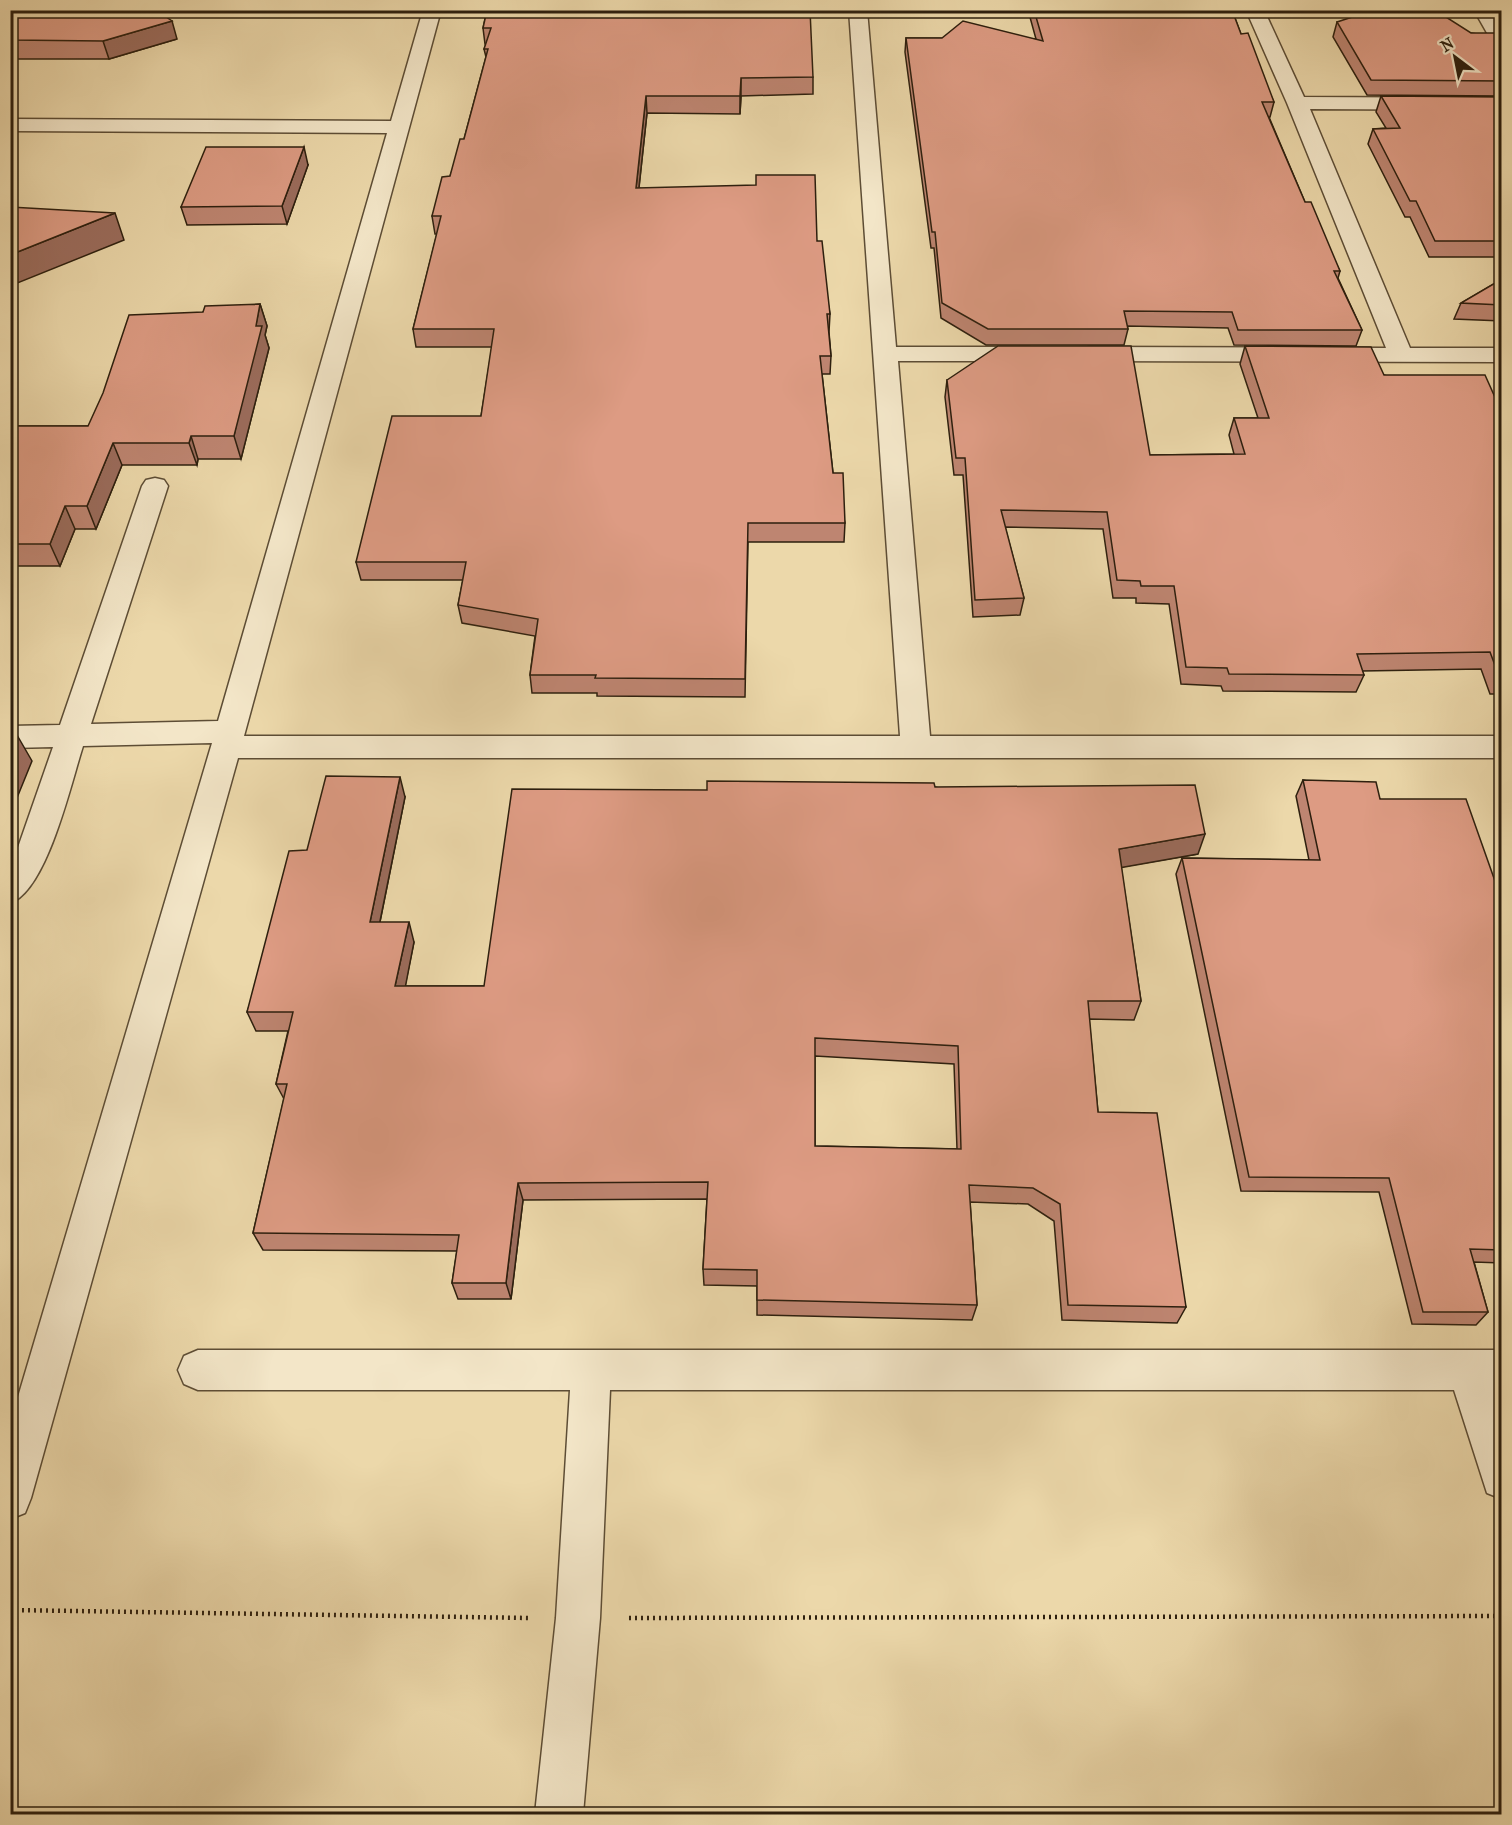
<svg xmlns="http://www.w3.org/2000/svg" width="1512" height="1825" font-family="'IM FELL French Canon',serif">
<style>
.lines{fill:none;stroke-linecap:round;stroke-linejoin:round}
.minor-casing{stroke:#5d4d35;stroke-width:3}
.path{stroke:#2d1f0e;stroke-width:4.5;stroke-dasharray:2 4;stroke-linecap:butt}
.minor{fill:#f3e6c8;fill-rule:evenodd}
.wall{fill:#be8571;stroke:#2d1f0e;stroke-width:1.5;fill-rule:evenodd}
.shaded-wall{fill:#9b6c5c;stroke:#2d1f0e;stroke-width:1.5}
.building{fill:#dd9b83;stroke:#2d1f0e;stroke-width:1.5;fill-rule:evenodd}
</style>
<rect width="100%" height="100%" fill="#ecd8aa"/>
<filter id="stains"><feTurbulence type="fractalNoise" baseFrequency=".00333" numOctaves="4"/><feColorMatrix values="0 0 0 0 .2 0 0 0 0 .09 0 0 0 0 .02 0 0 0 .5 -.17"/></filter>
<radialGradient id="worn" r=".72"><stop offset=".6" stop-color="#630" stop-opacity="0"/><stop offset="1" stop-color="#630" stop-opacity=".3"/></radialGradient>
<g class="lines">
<defs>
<path id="minor" d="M 423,10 L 441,10 L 244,736 L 900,736 L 849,10 L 867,10 L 896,347 L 1029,347 L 1037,349 L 1041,354 L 1037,359 L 1029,361 L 898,361 L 930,736 L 1502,736 L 1502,758 L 238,758 L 31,1498 L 25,1513 L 10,1519 L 10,1424 L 212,743 L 83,746 C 71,783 47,891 10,903 L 10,865 L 14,859 L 53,747 L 10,748 L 10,726 L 60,725 L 142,486 L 146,480 L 155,478 L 164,480 L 168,486 L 91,724 L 218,721 L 387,133 L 10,131 L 10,119 L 391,121 Z
M 1246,10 L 1264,10 L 1304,97 L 1502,98 L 1502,110 L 1310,109 L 1410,348 L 1502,348 L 1502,362 L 1089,361 L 1081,359 L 1077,354 L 1081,349 L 1089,347 L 1386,348 L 1287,103 Z
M 1474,10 L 1493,10 L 1502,26 L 1502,49 L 1495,47 Z
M 198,1350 L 1502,1350 L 1502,1390 L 1495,1390 L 1502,1411 L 1502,1499 L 1487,1493 L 1454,1390 L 610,1390 L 600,1618 L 583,1814 L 535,1814 L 556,1618 L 570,1390 L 198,1390 L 184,1384 L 178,1370 L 184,1356 Z"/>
</defs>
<use href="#minor" class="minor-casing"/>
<path class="path" d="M 10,1610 L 529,1618
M 629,1618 L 1502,1616"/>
<use href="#minor" class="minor"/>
</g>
<path class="wall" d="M 10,10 L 177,39 L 109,59 L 10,59 Z
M 487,10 L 813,77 L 813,94 L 741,96 L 740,114 L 647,113 L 639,188 L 817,241 L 830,314 L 829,332 L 831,356 L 830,374 L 822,374 L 833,473 L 845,523 L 844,542 L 748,542 L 745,697 L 597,696 L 597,693 L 532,693 L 530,675 L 535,636 L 462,623 L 458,605 L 463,580 L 361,580 L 356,562 L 481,416 L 492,347 L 416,347 L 413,329 L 437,234 L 435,234 L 432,216 L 450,176 L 464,139 L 486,57 L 484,49 L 486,44 L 485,44 L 483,28 Z
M 1028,10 L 1232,10 L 1241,34 L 1274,102 L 1270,117 L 1269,117 L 1305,202 L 1340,271 L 1338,278 L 1362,330 L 1356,346 L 1234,345 L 1228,328 L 1127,326 L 1128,329 L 1124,345 L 986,345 L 941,318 L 934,248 L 931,248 L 905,52 L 906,38 L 1036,39 Z
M 1337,22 L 1471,33 L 1502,38 L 1502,96 L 1367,95 L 1333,37 Z
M 1381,96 L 1502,97 L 1502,257 L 1429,257 L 1410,217 L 1405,217 L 1368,144 L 1373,129 L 1386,128 L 1376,112 Z
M 308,165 L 287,224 L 187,225 L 181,207 Z
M 1502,279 L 1502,321 L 1454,319 L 1461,303 Z
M 260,304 L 267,326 L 265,335 L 269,348 L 241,459 L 198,459 L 197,465 L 122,465 L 96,529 L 75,529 L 60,566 L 10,566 L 10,426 L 88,426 L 203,312 Z
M 1245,346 L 1384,375 L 1502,413 L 1502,694 L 1490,694 L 1481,669 L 1362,671 L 1364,675 L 1356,692 L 1223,691 L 1221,686 L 1181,684 L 1169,604 L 1136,603 L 1136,598 L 1113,598 L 1103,529 L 1005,527 L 1024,598 L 1020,615 L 973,617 L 963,475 L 954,475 L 945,397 L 947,380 L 1150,455 L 1234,454 L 1229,435 L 1234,418 L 1258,418 L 1240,364 Z
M 1303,780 L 1380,799 L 1502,901 L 1502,1263 L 1474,1262 L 1488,1312 L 1476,1325 L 1412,1324 L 1379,1192 L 1241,1191 L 1176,874 L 1182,858 L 1309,860 L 1296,796 Z
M 935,787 L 1198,854 L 1121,867 L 1141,1001 L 1134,1020 L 1089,1019 L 1098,1112 L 1186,1307 L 1177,1323 L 1062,1320 L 1054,1221 L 1028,1204 L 970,1202 L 977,1305 L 972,1320 L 757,1315 L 757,1286 L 704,1285 L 703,1269 L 707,1199 L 523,1200 L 511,1299 L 458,1299 L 452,1283 L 457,1251 L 263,1250 L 253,1233 L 284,1099 L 276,1084 L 288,1031 L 256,1031 L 247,1012 L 307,850 L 405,797 L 380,922 L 414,942 L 405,986 L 484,986 L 707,790 ZM 815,1056 L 954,1064 L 957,1149 L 815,1146 Z"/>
<path class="shaded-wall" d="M 172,21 L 177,39 L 109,59 L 103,41 Z
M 741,78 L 741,96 L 740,114 L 740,96 Z
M 646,96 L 647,113 L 637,205 L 636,188 Z
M 304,147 L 308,165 L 287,224 L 282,206 Z
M 115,213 L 124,240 L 10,286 L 10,255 Z
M 260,304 L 267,326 L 265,335 L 269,348 L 241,459 L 234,436 Z
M 191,436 L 198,459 L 197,465 L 189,443 Z
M 113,443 L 122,465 L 96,529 L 87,506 Z
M 65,506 L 75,529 L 60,566 L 50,544 Z
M 17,735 L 32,761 L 10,815 L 10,752 Z
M 400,777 L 405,797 L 376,941 L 370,922 Z
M 1205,834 L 1198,854 L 1113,869 L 1119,849 Z
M 409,922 L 414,942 L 402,1004 L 395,986 Z
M 518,1183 L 523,1200 L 511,1299 L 506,1283 Z"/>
<path class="building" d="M 10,10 L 156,10 L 172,21 L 103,41 L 10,40 Z
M 487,10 L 810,10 L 813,77 L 741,78 L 740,96 L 646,96 L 636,188 L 756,185 L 756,175 L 815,175 L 817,241 L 822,241 L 830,314 L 827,314 L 831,356 L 820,356 L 833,473 L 843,473 L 845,523 L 748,523 L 745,679 L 595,678 L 596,675 L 530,675 L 538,619 L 458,605 L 466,562 L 356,562 L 392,416 L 481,416 L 494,329 L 413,329 L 441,216 L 432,216 L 442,177 L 450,176 L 460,139 L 464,139 L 488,49 L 484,49 L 491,28 L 483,28 Z
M 1034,10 L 1232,10 L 1241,34 L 1248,33 L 1274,102 L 1262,102 L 1305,202 L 1311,202 L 1340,271 L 1334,271 L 1362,330 L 1238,330 L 1232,312 L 1124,311 L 1128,329 L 988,329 L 942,303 L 935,232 L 932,232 L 906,38 L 942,38 L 963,21 L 1043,41 Z
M 1374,10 L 1435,10 L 1471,33 L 1498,33 L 1502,38 L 1502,81 L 1371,80 L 1337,22 Z
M 1381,96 L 1502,97 L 1502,241 L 1435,241 L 1416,201 L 1410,201 L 1373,129 L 1400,128 Z
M 206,147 L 304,147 L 282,206 L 181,207 Z
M 10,207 L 115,213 L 10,255 Z
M 1502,279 L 1502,305 L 1461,303 Z
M 260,304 L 256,326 L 262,326 L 234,436 L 191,436 L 189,443 L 113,443 L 87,506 L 65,506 L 50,544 L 10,544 L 10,426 L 88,426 L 103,393 L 129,315 L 203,312 L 205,306 Z
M 998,346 L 1131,346 L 1150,455 L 1245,454 L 1234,418 L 1269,418 L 1245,346 L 1371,347 L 1384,375 L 1485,375 L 1502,413 L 1502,676 L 1499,676 L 1490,652 L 1357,654 L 1364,675 L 1229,674 L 1227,668 L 1186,667 L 1174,586 L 1141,586 L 1140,581 L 1117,580 L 1107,512 L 1001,510 L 1024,598 L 975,600 L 965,458 L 956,458 L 947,380 Z
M 10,734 L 17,735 L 10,752 Z
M 326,776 L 400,777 L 370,922 L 409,922 L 395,986 L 484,986 L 512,789 L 707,790 L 707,781 L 934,783 L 935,787 L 1195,785 L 1205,834 L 1119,849 L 1141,1001 L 1088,1001 L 1098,1112 L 1157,1113 L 1186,1307 L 1068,1305 L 1060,1204 L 1033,1188 L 969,1185 L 977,1305 L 757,1300 L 757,1270 L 703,1269 L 708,1182 L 518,1183 L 506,1283 L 452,1283 L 459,1235 L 253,1233 L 287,1084 L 276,1084 L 293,1012 L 247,1012 L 289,851 L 307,850 ZM 815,1038 L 958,1046 L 961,1149 L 815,1146 Z
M 1303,780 L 1376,782 L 1380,799 L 1466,799 L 1502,901 L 1502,1250 L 1470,1249 L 1488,1312 L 1423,1312 L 1389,1178 L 1249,1177 L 1182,858 L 1320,860 Z"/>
<rect width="1512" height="1825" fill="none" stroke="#ecd8aa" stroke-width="36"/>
<rect x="12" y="12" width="1488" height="1801" fill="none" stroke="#2d1f0e" stroke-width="3"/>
<rect x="18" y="18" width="1476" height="1789" fill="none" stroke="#2d1f0e" stroke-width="1.5"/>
<g transform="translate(1455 57) rotate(328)" stroke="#f3e6c8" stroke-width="4.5" paint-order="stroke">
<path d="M0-4.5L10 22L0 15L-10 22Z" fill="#2d1f0e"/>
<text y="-9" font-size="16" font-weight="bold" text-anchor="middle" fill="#2d1f0e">N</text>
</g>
<rect width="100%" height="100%" filter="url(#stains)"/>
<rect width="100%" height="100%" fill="url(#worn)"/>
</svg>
